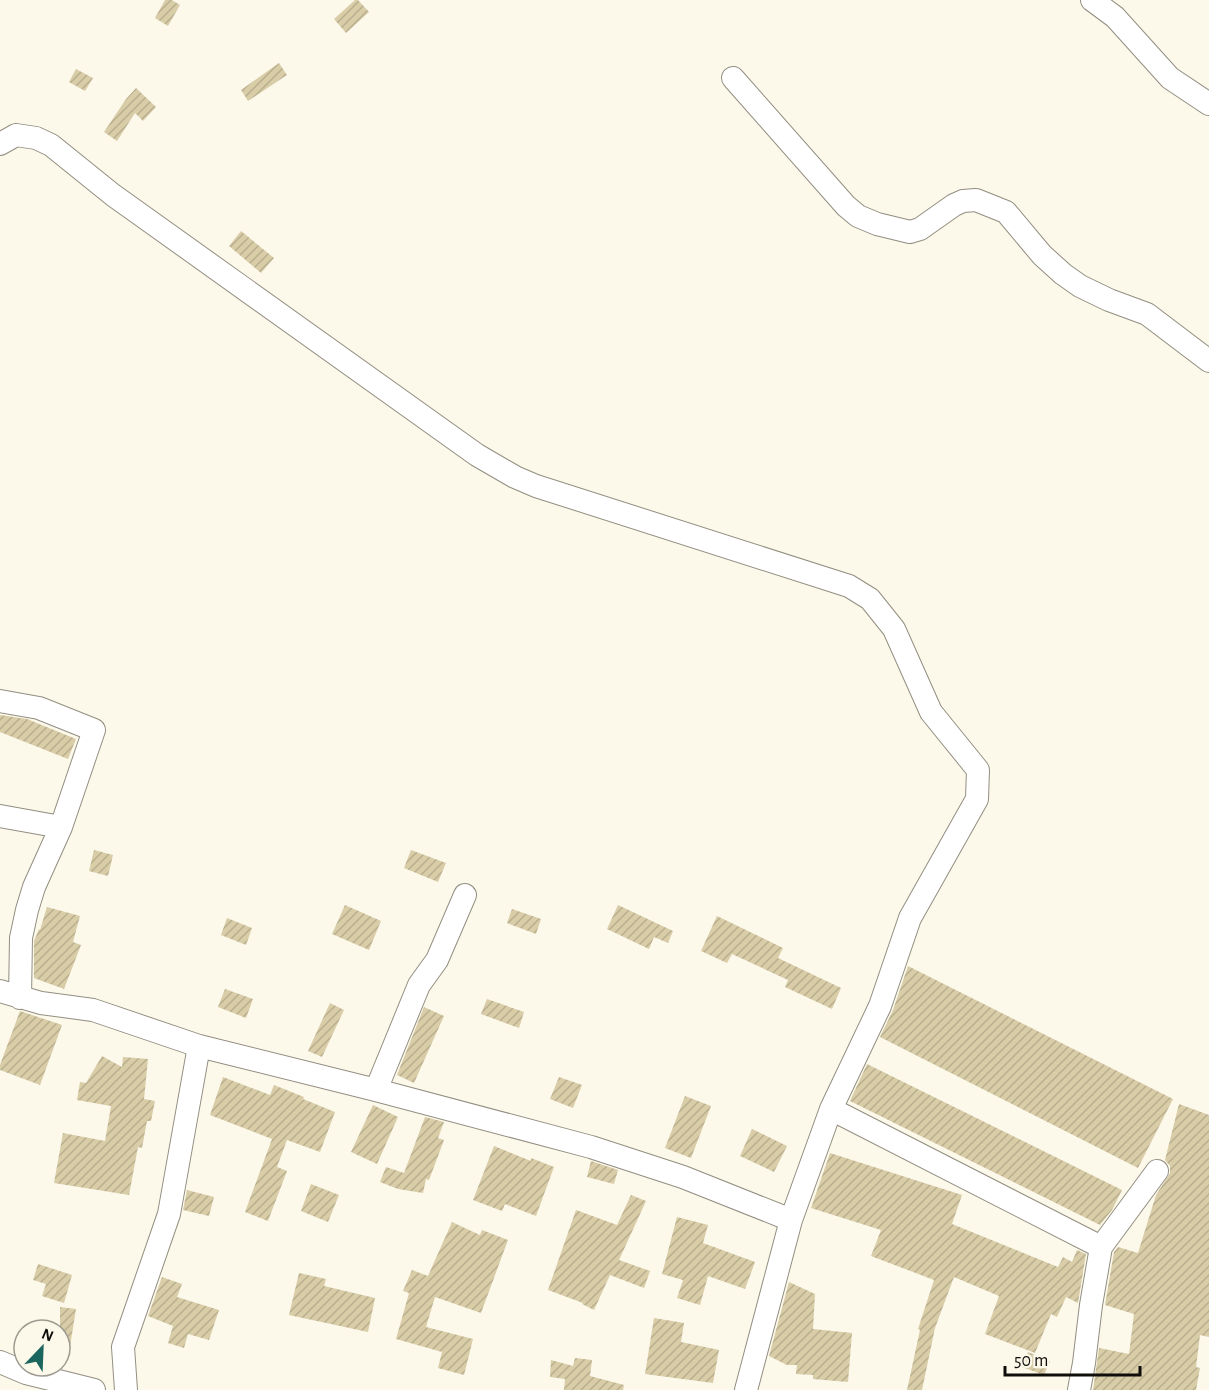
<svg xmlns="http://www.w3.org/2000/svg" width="1209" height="1390" font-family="'Alegreya Sans',sans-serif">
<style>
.building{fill:url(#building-hatch)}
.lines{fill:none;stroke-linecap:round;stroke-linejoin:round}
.minor-casing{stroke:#928e81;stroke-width:24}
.minor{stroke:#fff;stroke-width:22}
</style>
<defs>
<pattern id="building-hatch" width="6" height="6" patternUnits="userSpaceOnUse" patternTransform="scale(1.5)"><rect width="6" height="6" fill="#d9cda8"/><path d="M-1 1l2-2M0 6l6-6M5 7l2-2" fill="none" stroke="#b9af8f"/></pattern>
</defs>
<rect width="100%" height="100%" fill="#fcf8ea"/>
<path class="building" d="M 165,0 L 172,0 L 180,5 L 168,26 L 155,18 Z
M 355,0 L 358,0 L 369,12 L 346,33 L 334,19 Z
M 279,63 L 287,75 L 248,101 L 241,90 Z
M 76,69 L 93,78 L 85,91 L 69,82 Z
M 136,88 L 156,107 L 143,121 L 135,113 L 117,141 L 104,132 L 126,99 Z
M 241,231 L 274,258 L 261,273 L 229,246 Z
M 0,715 L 27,719 L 76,739 L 68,759 L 0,732 Z
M 94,850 L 113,855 L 108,876 L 89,871 Z
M 411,850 L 446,863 L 438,882 L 404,868 Z
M 345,905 L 381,921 L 369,950 L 332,934 Z
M 618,905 L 673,931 L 668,943 L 654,937 L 649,949 L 607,929 Z
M 47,907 L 80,916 L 73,942 L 81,945 L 64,989 L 34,978 L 34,941 L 39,929 L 40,930 Z
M 512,909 L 541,919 L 536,934 L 507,923 Z
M 717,916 L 783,948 L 778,958 L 841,988 L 832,1009 L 785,987 L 788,980 L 732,954 L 727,963 L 701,951 Z
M 227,918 L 252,928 L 246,945 L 221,935 Z
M 908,966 L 1173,1099 L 1138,1168 L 880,1037 L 893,1010 Z
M 225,989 L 253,999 L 246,1018 L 218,1007 Z
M 487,999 L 524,1012 L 519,1028 L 481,1014 Z
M 330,1003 L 344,1010 L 322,1057 L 308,1051 Z
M 424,1007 L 444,1016 L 414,1083 L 397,1075 Z
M 20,1011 L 62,1025 L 40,1085 L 0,1070 L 0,1065 Z
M 102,1056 L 122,1067 L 123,1057 L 148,1059 L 144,1099 L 155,1101 L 151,1121 L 147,1121 L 142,1148 L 138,1147 L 129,1195 L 54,1183 L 63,1133 L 105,1141 L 111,1106 L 77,1100 L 80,1082 L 86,1083 Z
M 867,1064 L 1122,1190 L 1112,1210 L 1100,1225 L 850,1101 Z
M 223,1077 L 270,1095 L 274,1085 L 304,1097 L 303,1099 L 335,1112 L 320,1152 L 287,1140 L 277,1167 L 287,1171 L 268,1221 L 245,1212 L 272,1139 L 210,1115 Z
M 559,1077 L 582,1085 L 573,1108 L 550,1099 Z
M 685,1096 L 711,1106 L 691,1158 L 665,1148 Z
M 1179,1104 L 1209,1115 L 1209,1337 L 1200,1335 L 1196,1367 L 1200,1368 L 1196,1390 L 1093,1390 L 1099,1348 L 1129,1354 L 1134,1314 L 1105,1305 L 1114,1252 L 1118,1247 L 1138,1253 L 1156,1195 L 1170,1173 L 1170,1166 L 1165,1160 Z
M 373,1105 L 398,1117 L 377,1164 L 351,1152 Z
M 425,1117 L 444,1122 L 438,1138 L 444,1140 L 429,1180 L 426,1179 L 423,1193 L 398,1189 L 380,1182 L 386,1167 L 404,1173 Z
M 752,1129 L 787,1146 L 774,1172 L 740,1156 Z
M 494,1146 L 531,1161 L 531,1158 L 554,1167 L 536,1216 L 505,1204 L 502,1211 L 473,1200 Z
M 830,1153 L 962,1195 L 952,1224 L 1058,1267 L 1063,1257 L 1072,1262 L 1077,1250 L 1086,1254 L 1078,1303 L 1066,1297 L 1057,1317 L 1051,1314 L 1035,1353 L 985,1334 L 999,1296 L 954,1277 L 935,1328 L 922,1390 L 907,1390 L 920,1330 L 918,1329 L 934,1280 L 871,1256 L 881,1230 L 811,1208 Z
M 591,1161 L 618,1170 L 614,1184 L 587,1177 Z
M 311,1184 L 339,1195 L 328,1222 L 301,1211 Z
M 187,1190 L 214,1197 L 209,1216 L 183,1210 Z
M 631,1195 L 646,1201 L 619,1260 L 650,1271 L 644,1288 L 610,1275 L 594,1310 L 582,1304 L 583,1303 L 548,1290 L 576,1210 L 617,1225 Z
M 677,1217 L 708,1225 L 703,1243 L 755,1262 L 745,1289 L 708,1276 L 700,1305 L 677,1298 L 683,1280 L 662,1274 Z
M 452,1222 L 480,1235 L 482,1230 L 508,1240 L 481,1313 L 435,1297 L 426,1327 L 473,1339 L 464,1375 L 438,1368 L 442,1352 L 396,1339 L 409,1293 L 403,1291 L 412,1270 L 428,1276 Z
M 38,1264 L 72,1275 L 64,1303 L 42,1296 L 46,1284 L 33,1280 Z
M 299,1273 L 326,1279 L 324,1286 L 375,1298 L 368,1332 L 289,1315 Z
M 162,1277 L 182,1284 L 177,1297 L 219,1310 L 209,1340 L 188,1334 L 184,1348 L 168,1343 L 173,1326 L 148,1316 Z
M 789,1282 L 815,1294 L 813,1329 L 852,1333 L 848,1382 L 813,1379 L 813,1375 L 796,1374 L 797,1365 L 787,1365 L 769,1356 Z
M 60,1307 L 76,1309 L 68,1359 L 60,1358 Z
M 654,1318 L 684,1323 L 681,1342 L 719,1350 L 713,1383 L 645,1374 Z
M 1028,1352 L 1050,1361 L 1044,1375 L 1022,1367 Z
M 575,1358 L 592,1360 L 590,1376 L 624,1385 L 623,1390 L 564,1390 L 565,1379 L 550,1377 L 551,1360 L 573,1366 Z"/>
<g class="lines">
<defs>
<path id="minor" d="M 1092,0 L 1115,17 L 1170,78 L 1209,104
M 733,78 L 846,206 L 858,216 L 877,224 L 910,232 L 920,229 L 954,205 L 963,201 L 976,200 L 1006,212 L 1042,255 L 1063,274 L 1080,286 L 1109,300 L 1147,314 L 1209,361
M 0,144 L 16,135 L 36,138 L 51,145 L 113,195 L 477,455 L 515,477 L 536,486 L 849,586 L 870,599 L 894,629 L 931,712 L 978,770 L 977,799 L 910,918 L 880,1006 L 831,1109 L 791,1220 L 746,1390
M 0,701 L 39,708 L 94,730 L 61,827 L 34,887 L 27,910 L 21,938 L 20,998
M 0,816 L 61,827
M 0,991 L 41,1003 L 93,1010 L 199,1046 L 376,1090 L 591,1147 L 683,1177 L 791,1220
M 376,1090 L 419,985 L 437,960 L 465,895
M 831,1109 L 1101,1247
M 0,1362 L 26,1373 L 94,1390
M 126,1390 L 123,1347 L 169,1214 L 199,1046
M 1079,1390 L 1084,1363 L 1091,1305 L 1101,1247 L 1157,1171"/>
</defs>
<use href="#minor" class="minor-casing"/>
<use href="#minor" class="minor"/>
</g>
<g transform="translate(42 1348) rotate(23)"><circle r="28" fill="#fcf8ea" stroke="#9d9a90" stroke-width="1.5"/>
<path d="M0-4.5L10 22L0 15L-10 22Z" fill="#1a655d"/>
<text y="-9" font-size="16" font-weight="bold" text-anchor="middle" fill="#0f0e0a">N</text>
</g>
<path d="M1005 1366v9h135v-9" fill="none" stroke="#0f0e0a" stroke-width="3"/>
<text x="1014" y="1366" font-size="18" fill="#0f0e0a" stroke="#fcf8ea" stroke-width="4.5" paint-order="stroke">50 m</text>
</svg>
